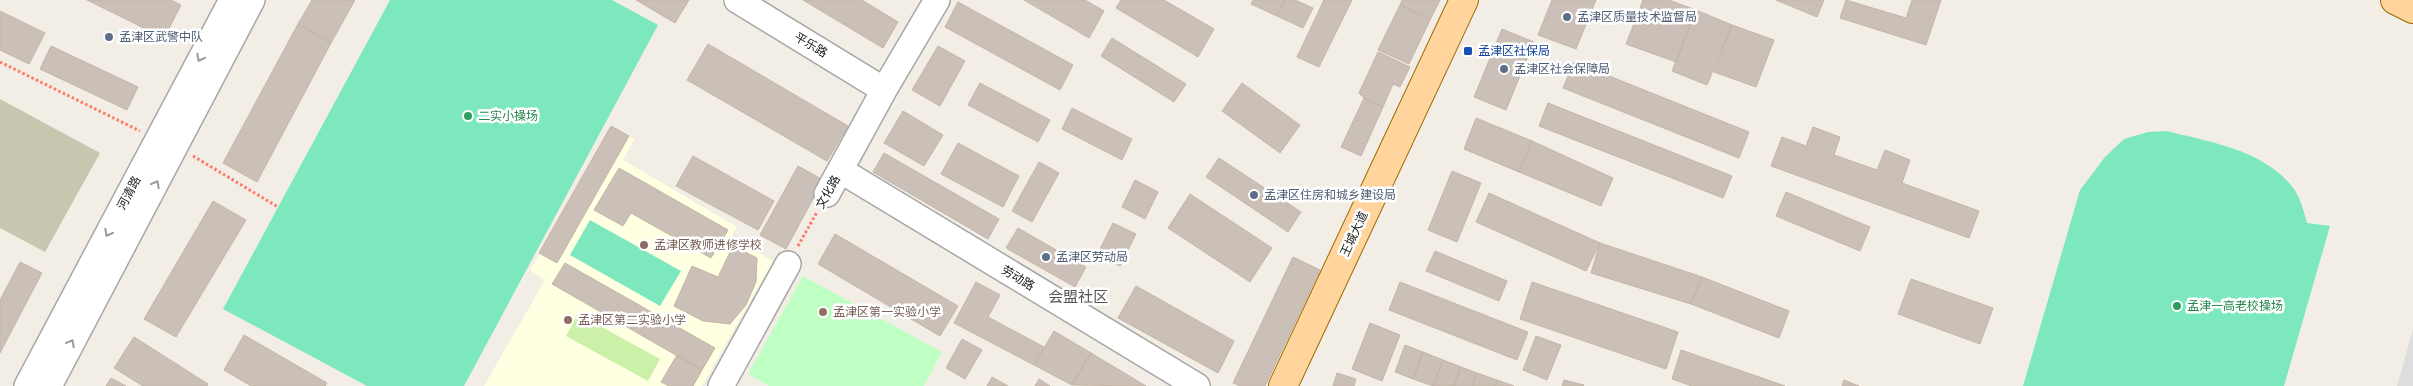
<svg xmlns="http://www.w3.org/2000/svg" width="2413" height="386" font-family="Raleway,'Noto Sans SC',sans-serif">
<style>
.residential{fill:#dedddd}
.education{fill:#ffffe1}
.construction{fill:#c7c7b0}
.grass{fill:#cbf0a7}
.park{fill:#c0ffc4}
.pitch{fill:#7de8be}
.building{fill:#cac0b8;stroke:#c5b4a6}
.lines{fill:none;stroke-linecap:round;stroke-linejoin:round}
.minor-casing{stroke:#a7a7a7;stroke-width:28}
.major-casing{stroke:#9c6800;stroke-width:30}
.path{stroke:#ff7869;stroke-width:3;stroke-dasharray:2.5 2.5;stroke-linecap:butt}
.minor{stroke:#fff;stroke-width:25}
.major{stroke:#ffd49d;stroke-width:28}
.oneway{stroke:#9b9b9b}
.service-dot{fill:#5c6f8a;stroke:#fff;stroke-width:2}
.transit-dot{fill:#1a4fb4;stroke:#fff;stroke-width:2}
.leisure-dot{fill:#2e9e5b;stroke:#fff;stroke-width:2}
.education-dot{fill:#8d6e63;stroke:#fff;stroke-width:2}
.labels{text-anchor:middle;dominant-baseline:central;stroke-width:5;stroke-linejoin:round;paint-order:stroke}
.service-label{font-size:12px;fill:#4e5e75;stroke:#fff;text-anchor:start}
.street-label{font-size:12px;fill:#202020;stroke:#fff}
.transit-label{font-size:12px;fill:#164399;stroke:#fff;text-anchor:start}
.leisure-label{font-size:12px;fill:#27864d;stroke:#fff;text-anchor:start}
.education-label{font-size:12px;fill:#785e54;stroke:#fff;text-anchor:start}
.quarter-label{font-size:15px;fill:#535353;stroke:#fff}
</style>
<rect width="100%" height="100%" fill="#f2eee6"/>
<path class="residential" d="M 2413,329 L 2413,386 L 2397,386 Z"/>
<path class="education" d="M 611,126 L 634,139 L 623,160 L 737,227 L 731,237 L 773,261 L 702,386 L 484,386 L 545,280 L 530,270 Z"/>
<path class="construction" d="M 0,99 L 100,153 L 45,252 L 0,228 Z"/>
<path class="grass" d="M 578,314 L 660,359 L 648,381 L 566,336 Z"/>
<path class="park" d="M 803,276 L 942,352 L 924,386 L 769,386 L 748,374 Z"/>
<path class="pitch" d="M 390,0 L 612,0 L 658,25 L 464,386 L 367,386 L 223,309 Z
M 2167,131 C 2209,142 2260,149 2290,184 C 2300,195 2303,209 2307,223 L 2330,226 L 2284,386 L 2023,386 L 2080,190 L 2105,157 L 2124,139 L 2148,132 Z
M 590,220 L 681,271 L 660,306 L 570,255 Z"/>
<path class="building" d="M 87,0 L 171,0 L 181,5 L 164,38 Z
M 312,0 L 355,0 L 331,43 L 298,24 Z
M 636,0 L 689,0 L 675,23 Z
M 803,0 L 862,0 L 898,22 L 883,48 Z
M 1024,0 L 1085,0 L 1104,11 L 1089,38 Z
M 1121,0 L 1164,0 L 1214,29 L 1198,57 L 1116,8 Z
M 1253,0 L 1285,0 L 1277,16 L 1251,4 Z
M 1285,0 L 1295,0 L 1313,8 L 1303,28 L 1277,16 Z
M 1324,0 L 1352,0 L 1319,67 L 1297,57 Z
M 1402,0 L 1440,0 L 1430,20 L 1400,5 Z
M 1552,0 L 1596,0 L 1576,49 L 1538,35 Z
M 1643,0 L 1669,0 L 1696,10 L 1676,62 L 1626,44 Z
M 1776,0 L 1824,0 L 1817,17 Z
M 1846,0 L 1906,18 L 1912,0 L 1941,0 L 1926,45 L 1840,18 Z
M 958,2 L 1073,65 L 1060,90 L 945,27 Z
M 1400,5 L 1430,20 L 1409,64 L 1378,50 Z
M 1696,10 L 1732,25 L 1707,85 L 1672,71 Z
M 0,11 L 45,33 L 29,64 L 0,50 Z
M 298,24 L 331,43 L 257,182 L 223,163 Z
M 1732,25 L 1774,40 L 1756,87 L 1714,72 Z
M 1502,29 L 1534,42 L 1506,110 L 1474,97 Z
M 1112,38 L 1186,84 L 1174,102 L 1101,56 Z
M 708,44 L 848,126 L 827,161 L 687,80 Z
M 51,46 L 138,87 L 127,110 L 40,69 Z
M 938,46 L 965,61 L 940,106 L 912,90 Z
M 1378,52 L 1410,67 L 1400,87 L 1393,84 L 1383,107 L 1364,98 L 1359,93 Z
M 1574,62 L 1749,132 L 1739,158 L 1563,88 Z
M 980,83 L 1050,120 L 1038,142 L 968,105 Z
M 1242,83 L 1300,125 L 1280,153 L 1222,111 Z
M 1364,98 L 1383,107 L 1361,156 L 1341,147 Z
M 1548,103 L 1732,176 L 1723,198 L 1539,126 Z
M 1072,108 L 1132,139 L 1122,160 L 1062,129 Z
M 903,111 L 943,135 L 924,166 L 884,143 Z
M 1476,118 L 1532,141 L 1519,172 L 1464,149 Z
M 611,126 L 629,136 L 557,263 L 539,253 Z
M 1813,127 L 1840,137 L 1834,155 L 1877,170 L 1885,150 L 1910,160 L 1902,183 L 1979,211 L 1969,238 L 1771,166 L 1782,137 L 1806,146 Z
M 1532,141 L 1613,178 L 1601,206 L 1519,172 Z
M 958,143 L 1019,176 L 1003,207 L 941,174 Z
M 884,153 L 999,219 L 988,239 L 873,172 Z
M 693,156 L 774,201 L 758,230 L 676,186 Z
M 1219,158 L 1301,212 L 1288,232 L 1206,177 Z
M 1039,162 L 1059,173 L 1032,222 L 1012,211 Z
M 798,166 L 823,180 L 786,249 L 760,235 Z
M 619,168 L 728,230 L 711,258 L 631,213 L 623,226 L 594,210 Z
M 1452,171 L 1481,183 L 1457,242 L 1428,230 Z
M 1135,180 L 1158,192 L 1145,219 L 1122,207 Z
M 1786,192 L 1870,227 L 1860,251 L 1776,216 Z
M 1489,193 L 1600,243 L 1586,271 L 1476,222 Z
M 1190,194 L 1272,248 L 1250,282 L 1168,228 Z
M 213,201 L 246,220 L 176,337 L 144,319 Z
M 1113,223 L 1136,234 L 1120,266 L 1097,255 Z
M 1018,228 L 1086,267 L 1075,287 L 1006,248 Z
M 835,234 L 958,306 L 940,336 L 818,264 Z
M 1600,243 L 1702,277 L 1691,304 L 1591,273 Z
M 733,246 L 757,258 L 756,282 L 746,305 L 730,324 L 703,321 L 674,306 L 692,266 L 718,277 Z
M 1435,251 L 1507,281 L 1499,301 L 1426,271 Z
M 1293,257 L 1320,270 L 1265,386 L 1241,386 L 1233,383 Z
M 20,262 L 42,273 L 0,353 L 0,300 Z
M 565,263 L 715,348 L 702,370 L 552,284 Z
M 1702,277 L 1789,311 L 1779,338 L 1691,304 Z
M 1911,279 L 1993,308 L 1980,344 L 1898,314 Z
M 976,282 L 1000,295 L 988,317 L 1044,347 L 1034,365 L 954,323 Z
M 1400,282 L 1528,332 L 1517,360 L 1389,310 Z
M 1532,282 L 1678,332 L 1666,369 L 1520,319 Z
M 1136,286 L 1234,341 L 1218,373 L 1118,318 Z
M 1370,323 L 1400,335 L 1382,381 L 1352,369 Z
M 1054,331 L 1091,353 L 1072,385 L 1034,365 Z
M 244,335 L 327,383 L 325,386 L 251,386 L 224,370 Z
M 1536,336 L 1561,345 L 1547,380 L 1523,370 Z
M 134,337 L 208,384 L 207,386 L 143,386 L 114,368 Z
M 962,339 L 982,350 L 965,379 L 946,368 Z
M 1405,345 L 1423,352 L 1413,379 L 1395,372 Z
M 1681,350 L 1785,386 L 1692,386 L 1672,379 Z
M 1423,352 L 1443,360 L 1433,386 L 1413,379 Z
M 1091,353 L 1146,386 L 1072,385 Z
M 677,355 L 702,370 L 693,386 L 669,386 L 661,382 Z
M 1443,360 L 1461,367 L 1454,386 L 1433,386 Z
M 1461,367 L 1477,373 L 1472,386 L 1454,386 Z
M 1337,373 L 1356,379 L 1354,386 L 1333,386 Z
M 1477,373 L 1497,380 L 1495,386 L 1472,386 Z
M 992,377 L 1008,386 L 987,386 Z
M 111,378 L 126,386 L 106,386 Z
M 1039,379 L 1050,386 L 1035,386 Z
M 1497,380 L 1514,386 L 1495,386 Z
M 1564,380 L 1584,385 L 1583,386 L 1562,386 Z
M 1844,380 L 1859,386 L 1842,386 Z"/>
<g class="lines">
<defs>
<path id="minor" d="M 737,0 L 884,90
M 840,170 L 1197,386
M 827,194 L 884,90 L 937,0
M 27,386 L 232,0
M 49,386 L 252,0
M 721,386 L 788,264"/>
<path id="major" d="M 2395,0 L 2413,9
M 1283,386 L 1464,0"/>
</defs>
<use href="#minor" class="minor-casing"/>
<use href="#major" class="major-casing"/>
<path class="path" d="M 0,62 L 140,131
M 193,156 L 278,207
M 798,246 L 817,212"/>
<use href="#minor" class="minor"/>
<use href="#major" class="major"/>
</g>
<defs><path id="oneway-chevron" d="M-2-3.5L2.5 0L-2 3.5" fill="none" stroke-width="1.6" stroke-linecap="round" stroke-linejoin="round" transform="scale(1.25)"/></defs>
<g class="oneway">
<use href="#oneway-chevron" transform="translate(200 58) rotate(118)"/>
<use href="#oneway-chevron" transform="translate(156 184) rotate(-62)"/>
<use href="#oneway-chevron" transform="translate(108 233) rotate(118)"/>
<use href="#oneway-chevron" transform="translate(71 343) rotate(-62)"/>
</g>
<g class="service-dot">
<circle cx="1567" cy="17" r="5"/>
<circle cx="109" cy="37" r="5"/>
<circle cx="1504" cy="69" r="5"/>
<circle cx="1254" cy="195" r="5"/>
<circle cx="1046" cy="257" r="5"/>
</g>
<rect class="transit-dot" x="1463" y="46" width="10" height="10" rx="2.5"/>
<g class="leisure-dot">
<circle cx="468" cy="116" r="5"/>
<circle cx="2177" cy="306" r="5"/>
</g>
<g class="education-dot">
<circle cx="644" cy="245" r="5"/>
<circle cx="823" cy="312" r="5"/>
<circle cx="568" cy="320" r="5"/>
</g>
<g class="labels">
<g class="service-label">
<text x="1577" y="17">孟津区质量技术监督局</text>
<text x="119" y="37">孟津区武警中队</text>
<text x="1514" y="69">孟津区社会保障局</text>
<text x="1264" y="195">孟津区住房和城乡建设局</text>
<text x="1056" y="257">孟津区劳动局</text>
</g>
<g class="street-label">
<text transform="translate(811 45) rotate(31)">平乐路</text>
<text transform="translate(828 192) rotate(-61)">文化路</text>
<text transform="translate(129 193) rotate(-62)">河清路</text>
<text transform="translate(1354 234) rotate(-65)">王城大道</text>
<text transform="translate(1018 278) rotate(31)">劳动路</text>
</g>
<g class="transit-label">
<text x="1478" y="51">孟津区社保局</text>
</g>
<g class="leisure-label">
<text x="478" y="116">二实小操场</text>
<text x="2187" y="306">孟津一高老校操场</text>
</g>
<g class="education-label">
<text x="654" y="245">孟津区教师进修学校</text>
<text x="833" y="312">孟津区第一实验小学</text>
<text x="578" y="320">孟津区第二实验小学</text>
</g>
<g class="quarter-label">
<text x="1078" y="297">会盟社区</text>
</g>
</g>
</svg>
